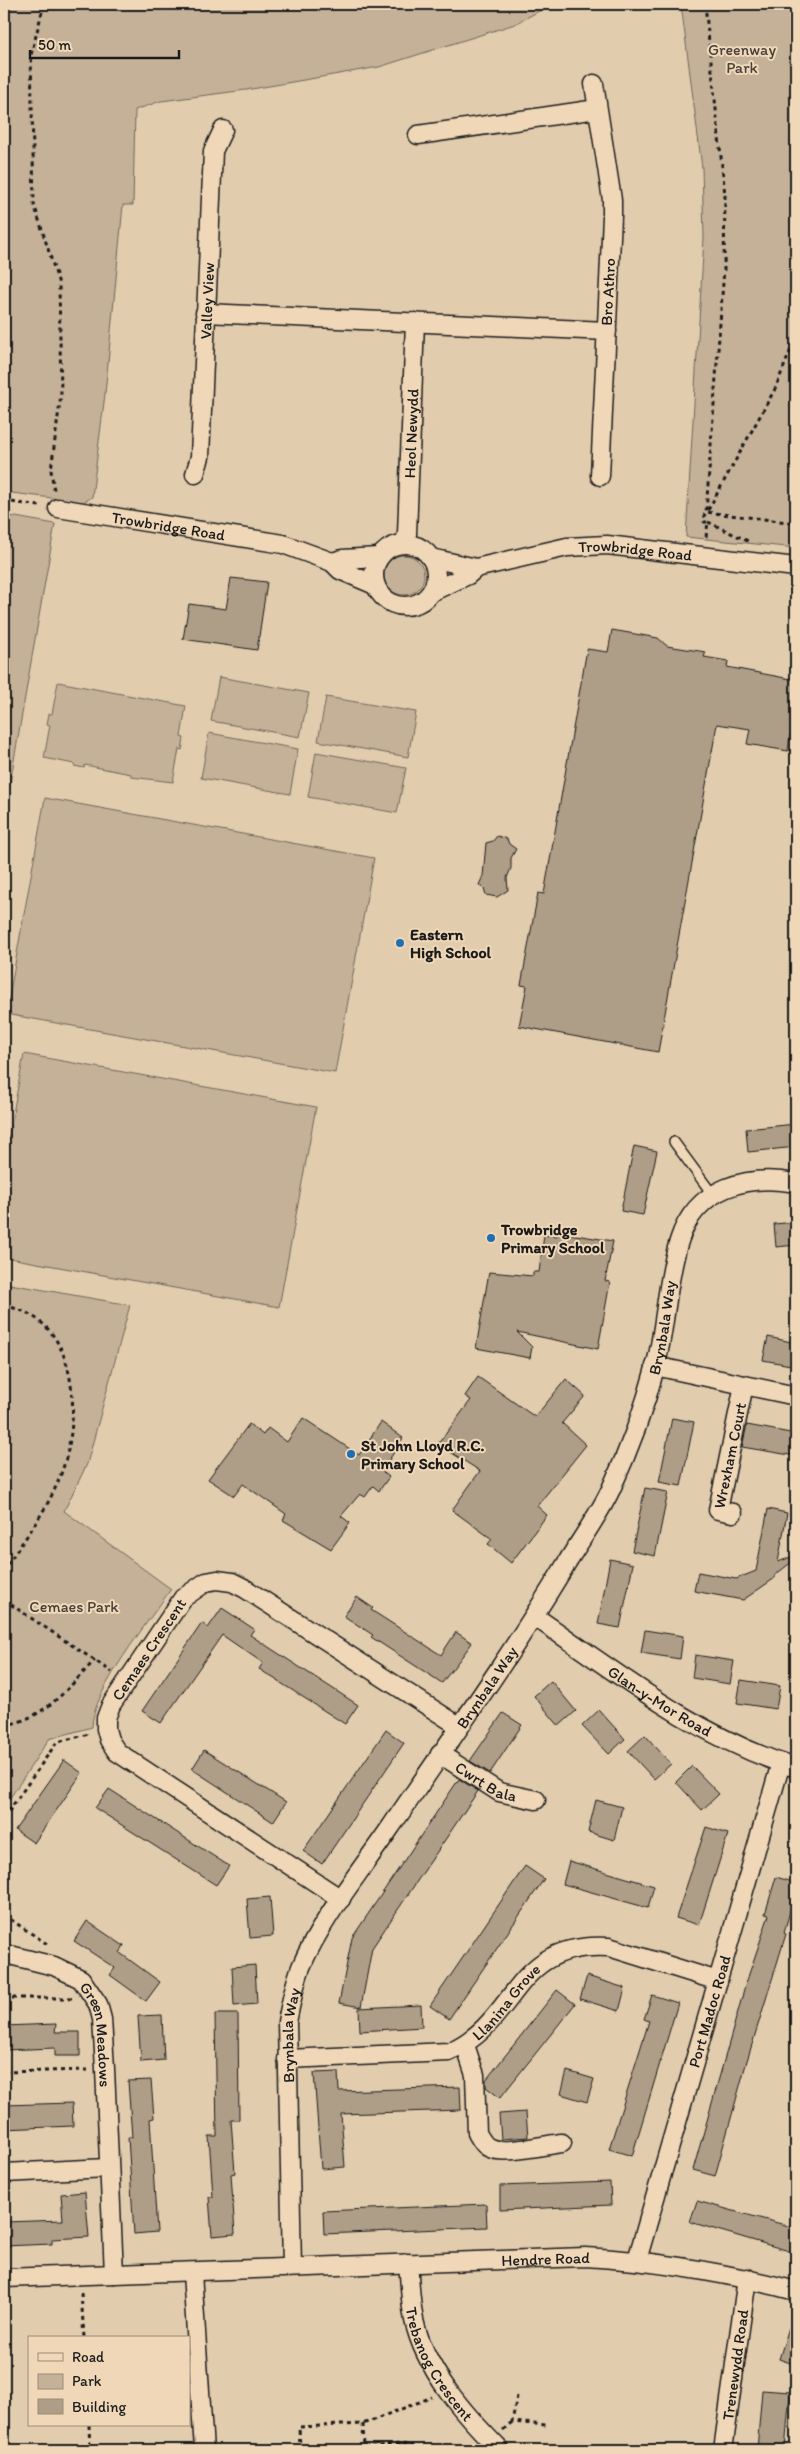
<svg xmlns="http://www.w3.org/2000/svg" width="800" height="2454" font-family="Itim,sans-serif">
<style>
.green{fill:#c5b198;stroke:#70665a}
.building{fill:#ae9e87;stroke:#1c1c1c}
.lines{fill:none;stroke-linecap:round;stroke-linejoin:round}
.lane-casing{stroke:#1c1c1c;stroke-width:12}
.street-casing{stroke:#1c1c1c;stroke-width:21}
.path{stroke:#1c1c1c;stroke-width:3;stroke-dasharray:4 4;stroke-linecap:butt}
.lane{stroke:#efd7b7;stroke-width:9}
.street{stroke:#efd7b7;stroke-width:18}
.poi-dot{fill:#1f6fb2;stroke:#efd7b7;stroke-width:2}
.labels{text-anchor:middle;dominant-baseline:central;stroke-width:4;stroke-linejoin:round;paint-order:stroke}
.park-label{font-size:16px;fill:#46413b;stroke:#efd7b7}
.street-label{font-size:16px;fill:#1c1c1c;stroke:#efd7b7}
.poi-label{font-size:16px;font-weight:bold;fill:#1c1c1c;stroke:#efd7b7;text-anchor:start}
</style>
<rect width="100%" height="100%" fill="#e2ccae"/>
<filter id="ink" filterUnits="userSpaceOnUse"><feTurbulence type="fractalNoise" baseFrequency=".02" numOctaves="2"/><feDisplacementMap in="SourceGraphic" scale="10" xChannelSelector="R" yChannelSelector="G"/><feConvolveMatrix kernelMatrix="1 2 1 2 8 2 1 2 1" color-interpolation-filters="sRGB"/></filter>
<g filter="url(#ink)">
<path class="green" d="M 4,4 L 552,4 L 515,24 L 379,67 L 246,90 L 161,101 L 135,110 L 133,205 L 123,205 L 105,394 L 92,497 L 84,502 L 4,492 Z
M 681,4 L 796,4 L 796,548 L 686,537 L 704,238 L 702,168 Z
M 4,515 L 55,524 L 4,818 Z
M384 575a20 20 0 1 1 40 0a20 20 0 1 1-40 0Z
M 219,677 L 309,693 L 300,737 L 211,721 Z
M 58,682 L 186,706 L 181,737 L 184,738 L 182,750 L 179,749 L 173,782 L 131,777 L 131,774 L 85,765 L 84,768 L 74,766 L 74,764 L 44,758 L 50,725 L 47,724 L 49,714 L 52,714 Z
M 326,697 L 416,712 L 408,757 L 318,741 Z
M 209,733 L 298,749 L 290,794 L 201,778 Z
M 316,752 L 406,768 L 397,813 L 308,797 Z
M 45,798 L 374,858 L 335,1073 L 6,1014 Z
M 24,1054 L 316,1107 L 279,1307 L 4,1257 L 4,1162 Z
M 4,1283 L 130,1305 L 87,1464 L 64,1511 L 171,1589 C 149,1621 92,1691 92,1727 L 49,1739 L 4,1807 Z"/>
<path class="building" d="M 231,578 L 267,582 L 257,650 L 183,639 L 189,604 L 226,609 Z
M 612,630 L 658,638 L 667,646 L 706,652 L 704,657 L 728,661 L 727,667 L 796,680 L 796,738 L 790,736 L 788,751 L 747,744 L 750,729 L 717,724 L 658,1052 L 519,1026 L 527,986 L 521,985 L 538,893 L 544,894 L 587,649 L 608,652 Z
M 497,836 L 507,839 L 509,844 L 516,849 L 511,858 L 511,868 L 507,878 L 508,890 L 497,897 L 486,895 L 484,888 L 479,885 L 483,876 L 486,843 L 493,841 Z
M 796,1124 L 796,1147 L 748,1152 L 746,1129 Z
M 634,1146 L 657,1151 L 643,1215 L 621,1211 Z
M 796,1222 L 796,1245 L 776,1247 L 774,1224 Z
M 557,1232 L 613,1241 L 605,1281 L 610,1282 L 598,1349 L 517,1332 L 532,1347 L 530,1358 L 476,1348 L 489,1272 L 533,1276 L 533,1272 L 539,1272 L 544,1235 L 557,1236 Z
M 768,1337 L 796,1343 L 796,1366 L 763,1360 Z
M 478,1377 L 535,1417 L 566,1379 L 585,1396 L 562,1423 L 586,1445 L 537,1506 L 547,1515 L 511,1563 L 488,1544 L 492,1539 L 452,1510 L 480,1471 L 438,1444 L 471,1400 L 465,1396 Z
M 303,1418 L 359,1455 L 381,1422 L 403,1438 L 382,1471 L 389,1477 L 379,1491 L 373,1486 L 365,1497 L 360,1494 L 341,1516 L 350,1523 L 331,1549 L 283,1520 L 286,1514 L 243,1484 L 234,1496 L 208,1479 L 249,1424 L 263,1435 L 268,1428 L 287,1442 Z
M 672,1418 L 694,1422 L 681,1486 L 659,1482 Z
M 747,1425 L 796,1434 L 796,1456 L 742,1447 Z
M 645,1488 L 668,1492 L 655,1556 L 632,1551 Z
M 768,1509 L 787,1513 L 778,1562 L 791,1557 L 793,1561 L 775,1575 L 775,1578 L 743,1600 L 694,1591 L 698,1572 L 736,1579 L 756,1571 Z
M 610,1559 L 633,1564 L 620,1628 L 598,1624 Z
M 357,1597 L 373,1608 L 371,1610 L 441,1655 L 456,1632 L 472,1643 L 442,1683 L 371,1637 L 373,1635 L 344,1616 Z
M 222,1608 L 254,1629 L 250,1635 L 358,1705 L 345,1724 L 259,1669 L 263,1663 L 222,1635 L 161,1723 L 142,1711 L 202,1623 L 208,1628 Z
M 645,1630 L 683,1636 L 680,1659 L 641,1653 Z
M 695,1655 L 734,1661 L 730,1684 L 692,1678 Z
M 741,1680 L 780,1686 L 776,1709 L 737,1703 Z
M 551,1681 L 576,1711 L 559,1726 L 534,1696 Z
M 599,1710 L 625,1739 L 609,1754 L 582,1726 Z
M 503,1713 L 522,1725 L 490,1773 L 470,1761 Z
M 386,1730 L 404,1743 L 322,1864 L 303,1851 Z
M 645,1735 L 671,1764 L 654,1779 L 628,1751 Z
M 204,1750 L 286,1802 L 273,1822 L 192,1769 Z
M 64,1760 L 82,1773 L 34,1843 L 15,1830 Z
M 692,1766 L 719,1794 L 702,1810 L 676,1782 Z
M 459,1779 L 478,1791 L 372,1948 L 361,2007 L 339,2003 L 352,1938 Z
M 109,1789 L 229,1866 L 216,1885 L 95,1808 Z
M 596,1800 L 622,1807 L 614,1840 L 588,1832 Z
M 706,1827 L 728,1834 L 699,1925 L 676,1918 Z
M 569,1861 L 654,1886 L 648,1908 L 563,1884 Z
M 525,1866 L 544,1879 L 449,2019 L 430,2006 Z
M 776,1877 L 796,1883 L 796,1889 L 784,1933 L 786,1934 L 746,2064 L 715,2176 L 693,2170 L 746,1983 L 769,1915 L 765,1914 Z
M 270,1897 L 273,1936 L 250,1938 L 247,1899 Z
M 87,1921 L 124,1946 L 120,1953 L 160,1982 L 146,2001 L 110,1975 L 115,1968 L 74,1941 Z
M 255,1965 L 257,2004 L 234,2006 L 232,1967 Z
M 587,1976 L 625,1988 L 619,2011 L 580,1999 Z
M 557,1990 L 575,2004 L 500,2098 L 486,2087 L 486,2080 Z
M 652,1995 L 678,2003 L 632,2156 L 609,2149 L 649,2021 L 644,2019 Z
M 421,2005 L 422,2027 L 360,2031 L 359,2008 Z
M 215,2014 L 238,2014 L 239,2120 L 231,2120 L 235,2173 L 231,2174 L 235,2234 L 212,2236 L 209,2197 L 213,2197 L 209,2136 L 217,2136 Z
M 162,2015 L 164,2060 L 141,2062 L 138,2016 Z
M 56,2024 L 55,2032 L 80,2032 L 80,2056 L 55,2056 L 55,2048 L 4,2050 L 4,2026 Z
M 567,2071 L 594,2079 L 587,2102 L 561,2094 Z
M 338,2072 L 339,2091 L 460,2087 L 461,2110 L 341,2114 L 345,2167 L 321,2169 L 314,2073 Z
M 151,2080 L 154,2118 L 150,2119 L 157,2232 L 134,2234 L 128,2137 L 132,2137 L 128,2081 Z
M 72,2103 L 73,2126 L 4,2129 L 4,2105 Z
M 526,2112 L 528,2137 L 501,2139 L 499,2114 Z
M 610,2182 L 611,2205 L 500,2210 L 500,2186 Z
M 85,2192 L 89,2237 L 52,2239 L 52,2244 L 4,2246 L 4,2222 L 63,2220 L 61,2194 Z
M 697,2201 L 796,2228 L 796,2253 L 690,2222 Z
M 486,2204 L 487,2227 L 324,2234 L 323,2211 Z
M 793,2315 L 796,2316 L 796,2365 L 779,2359 Z
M 762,2390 L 790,2392 L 785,2450 L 757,2450 Z"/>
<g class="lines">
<defs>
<path id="lane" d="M 674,1142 L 713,1195"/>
<g id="street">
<path d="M 594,84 L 612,200 L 612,216 L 600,476"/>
<path d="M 418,135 L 597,109"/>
<path d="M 205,313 L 607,331"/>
<path id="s1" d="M 195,474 L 200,457 L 213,151 L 223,130"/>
<path id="s2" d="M 58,508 L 283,544 L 332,562 L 340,570 L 375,585"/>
<circle cx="405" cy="575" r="31"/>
<path id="s3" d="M 404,544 L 407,534 L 415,322"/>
<path id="s4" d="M 431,558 L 476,568 L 567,547 L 607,545 L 796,567"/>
<path d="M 332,562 L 342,559 L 379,557"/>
<path d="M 431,592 L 468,575 L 476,568"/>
<path d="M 655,1366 L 796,1396"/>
<path id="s5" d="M 733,1513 L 718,1510 L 744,1385"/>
<path id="s6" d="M 534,1616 C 617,1673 699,1738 796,1768"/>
<path id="s7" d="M 440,1754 L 499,1792 L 536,1800"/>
<path id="s8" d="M 341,1899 L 117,1752 L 109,1740 L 106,1729 L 106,1718 L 111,1705 L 183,1598 L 206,1582 L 217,1580 L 232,1582 L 244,1588 L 459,1726"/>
<path id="s9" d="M 10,1955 L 54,1966 L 81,1979 L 98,2004 L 102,2019 L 105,2069 L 114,2274"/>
<path d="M 465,2045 L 475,2075 L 477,2133 C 480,2138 484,2146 490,2148 C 504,2155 545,2145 562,2143"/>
<path id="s10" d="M 287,2059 L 449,2052 C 521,2020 511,1941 609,1947 L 718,1981"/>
<path d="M 4,2173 L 108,2168"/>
<path id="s11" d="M 637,2260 L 781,1763"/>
<path id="s12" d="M 408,2263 C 410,2282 410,2301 414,2320 C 425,2370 465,2415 500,2450"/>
<path id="s13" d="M 292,2267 L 287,2022 C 291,2003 294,1985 301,1967 C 320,1921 362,1869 390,1828 C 449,1742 509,1658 563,1569 C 578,1543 598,1517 611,1489 C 629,1450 644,1410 655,1368 C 666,1327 666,1282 679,1241 C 696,1187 747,1174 796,1183"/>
<path d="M 192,2273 L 204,2450"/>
<path id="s14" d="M 4,2278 L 585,2257 C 657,2261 727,2273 796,2291"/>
<path id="s15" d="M 723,2450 L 747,2278"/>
</g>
</defs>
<use href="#lane" class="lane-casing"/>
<use href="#street" class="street-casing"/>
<path class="path" d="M 44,4 L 31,55 L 34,204 L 59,284 L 61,394 L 51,470 L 54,490
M 705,4 L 725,195 L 724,269 L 706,512
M 4,501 L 40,506
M 708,510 L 775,389 L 796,337
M 708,522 L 750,542
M 706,537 L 708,522 L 704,522 L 703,518 L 706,512 L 796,523
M 4,1306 C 79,1317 82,1415 62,1471 C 50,1507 25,1538 4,1569
M 4,1600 L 112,1672
M 4,1725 C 44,1720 68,1688 95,1660
M 4,1818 L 57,1742 L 89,1734
M 4,1915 L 47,1944
M 4,1998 L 73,1998
M 4,2072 L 88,2070
M 81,2293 L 84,2338
M 517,2396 L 512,2422 L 546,2425
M 363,2424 L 364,2449
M 89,2425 L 90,2450
M 503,2430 L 512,2422
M 300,2450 L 299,2427 L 363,2424 L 432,2397
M 347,2450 L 402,2444 L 432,2450"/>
<use href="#lane" class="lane"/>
<use href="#street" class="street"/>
</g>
</g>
<g class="poi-dot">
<circle cx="400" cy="943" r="5"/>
<circle cx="491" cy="1238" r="5"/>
<circle cx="351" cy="1454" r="5"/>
</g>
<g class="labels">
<g class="park-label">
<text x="742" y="49">Greenway<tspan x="742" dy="18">Park</tspan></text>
<text x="74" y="1606">Cemaes Park</text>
</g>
<g class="street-label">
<text transform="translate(608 292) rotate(-87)">Bro Athro</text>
<text stroke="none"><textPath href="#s1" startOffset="174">Valley View</textPath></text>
<text stroke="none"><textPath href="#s3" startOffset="111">Heol Newydd</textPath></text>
<text stroke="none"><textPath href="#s2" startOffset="112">Trowbridge Road</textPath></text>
<text stroke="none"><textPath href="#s4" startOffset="208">Trowbridge Road</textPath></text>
<text stroke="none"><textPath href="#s13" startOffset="1042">Brynbala Way</textPath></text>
<text stroke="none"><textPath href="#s5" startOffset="71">Wrexham Court</textPath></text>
<text stroke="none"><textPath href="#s8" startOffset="386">Cemaes Crescent</textPath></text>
<text stroke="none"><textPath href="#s13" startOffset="638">Brynbala Way</textPath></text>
<text stroke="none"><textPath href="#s6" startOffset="152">Glan-y-Mor Road</textPath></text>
<text stroke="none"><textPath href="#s7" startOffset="54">Cwrt Bala</textPath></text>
<text stroke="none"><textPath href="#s10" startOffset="239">Llanina Grove</textPath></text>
<text stroke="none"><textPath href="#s11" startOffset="259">Port Madoc Road</textPath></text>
<text stroke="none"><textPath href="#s13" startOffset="232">Brynbala Way</textPath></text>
<text stroke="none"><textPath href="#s9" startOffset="135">Green Meadows</textPath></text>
<text stroke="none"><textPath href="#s14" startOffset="542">Hendre Road</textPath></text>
<text stroke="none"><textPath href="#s12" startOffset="108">Trebanog Crescent</textPath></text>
<text stroke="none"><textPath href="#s15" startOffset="86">Trenewydd Road</textPath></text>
</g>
<g class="poi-label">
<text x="410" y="934">Eastern<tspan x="410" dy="18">High School</tspan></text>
<text x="501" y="1229">Trowbridge<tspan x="501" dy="18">Primary School</tspan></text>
<text x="361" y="1445">St John Lloyd R.C.<tspan x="361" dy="18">Primary School</tspan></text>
</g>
</g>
<rect width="800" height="2454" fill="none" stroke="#efd7b7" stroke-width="20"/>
<rect x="10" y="10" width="780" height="2434" fill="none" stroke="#1c1c1c" stroke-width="2" filter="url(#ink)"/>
<rect x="28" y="2336" width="162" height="90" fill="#efd7b7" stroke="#9b8c79"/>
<rect x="38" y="2353" width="25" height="8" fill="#efd7b7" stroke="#9b8c79"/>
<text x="72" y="2362" font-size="15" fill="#1c1c1c">Road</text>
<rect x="38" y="2374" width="25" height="15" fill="#c5b198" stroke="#9b8c79"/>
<text x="72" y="2386" font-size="15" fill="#1c1c1c">Park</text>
<rect x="38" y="2399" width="25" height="15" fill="#ae9e87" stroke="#9b8c79"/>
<text x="72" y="2412" font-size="15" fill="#1c1c1c">Building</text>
<path d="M30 50v8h149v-8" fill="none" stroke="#1c1c1c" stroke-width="2.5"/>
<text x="38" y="50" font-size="15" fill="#1c1c1c" stroke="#efd7b7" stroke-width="4" paint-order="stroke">50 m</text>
</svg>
